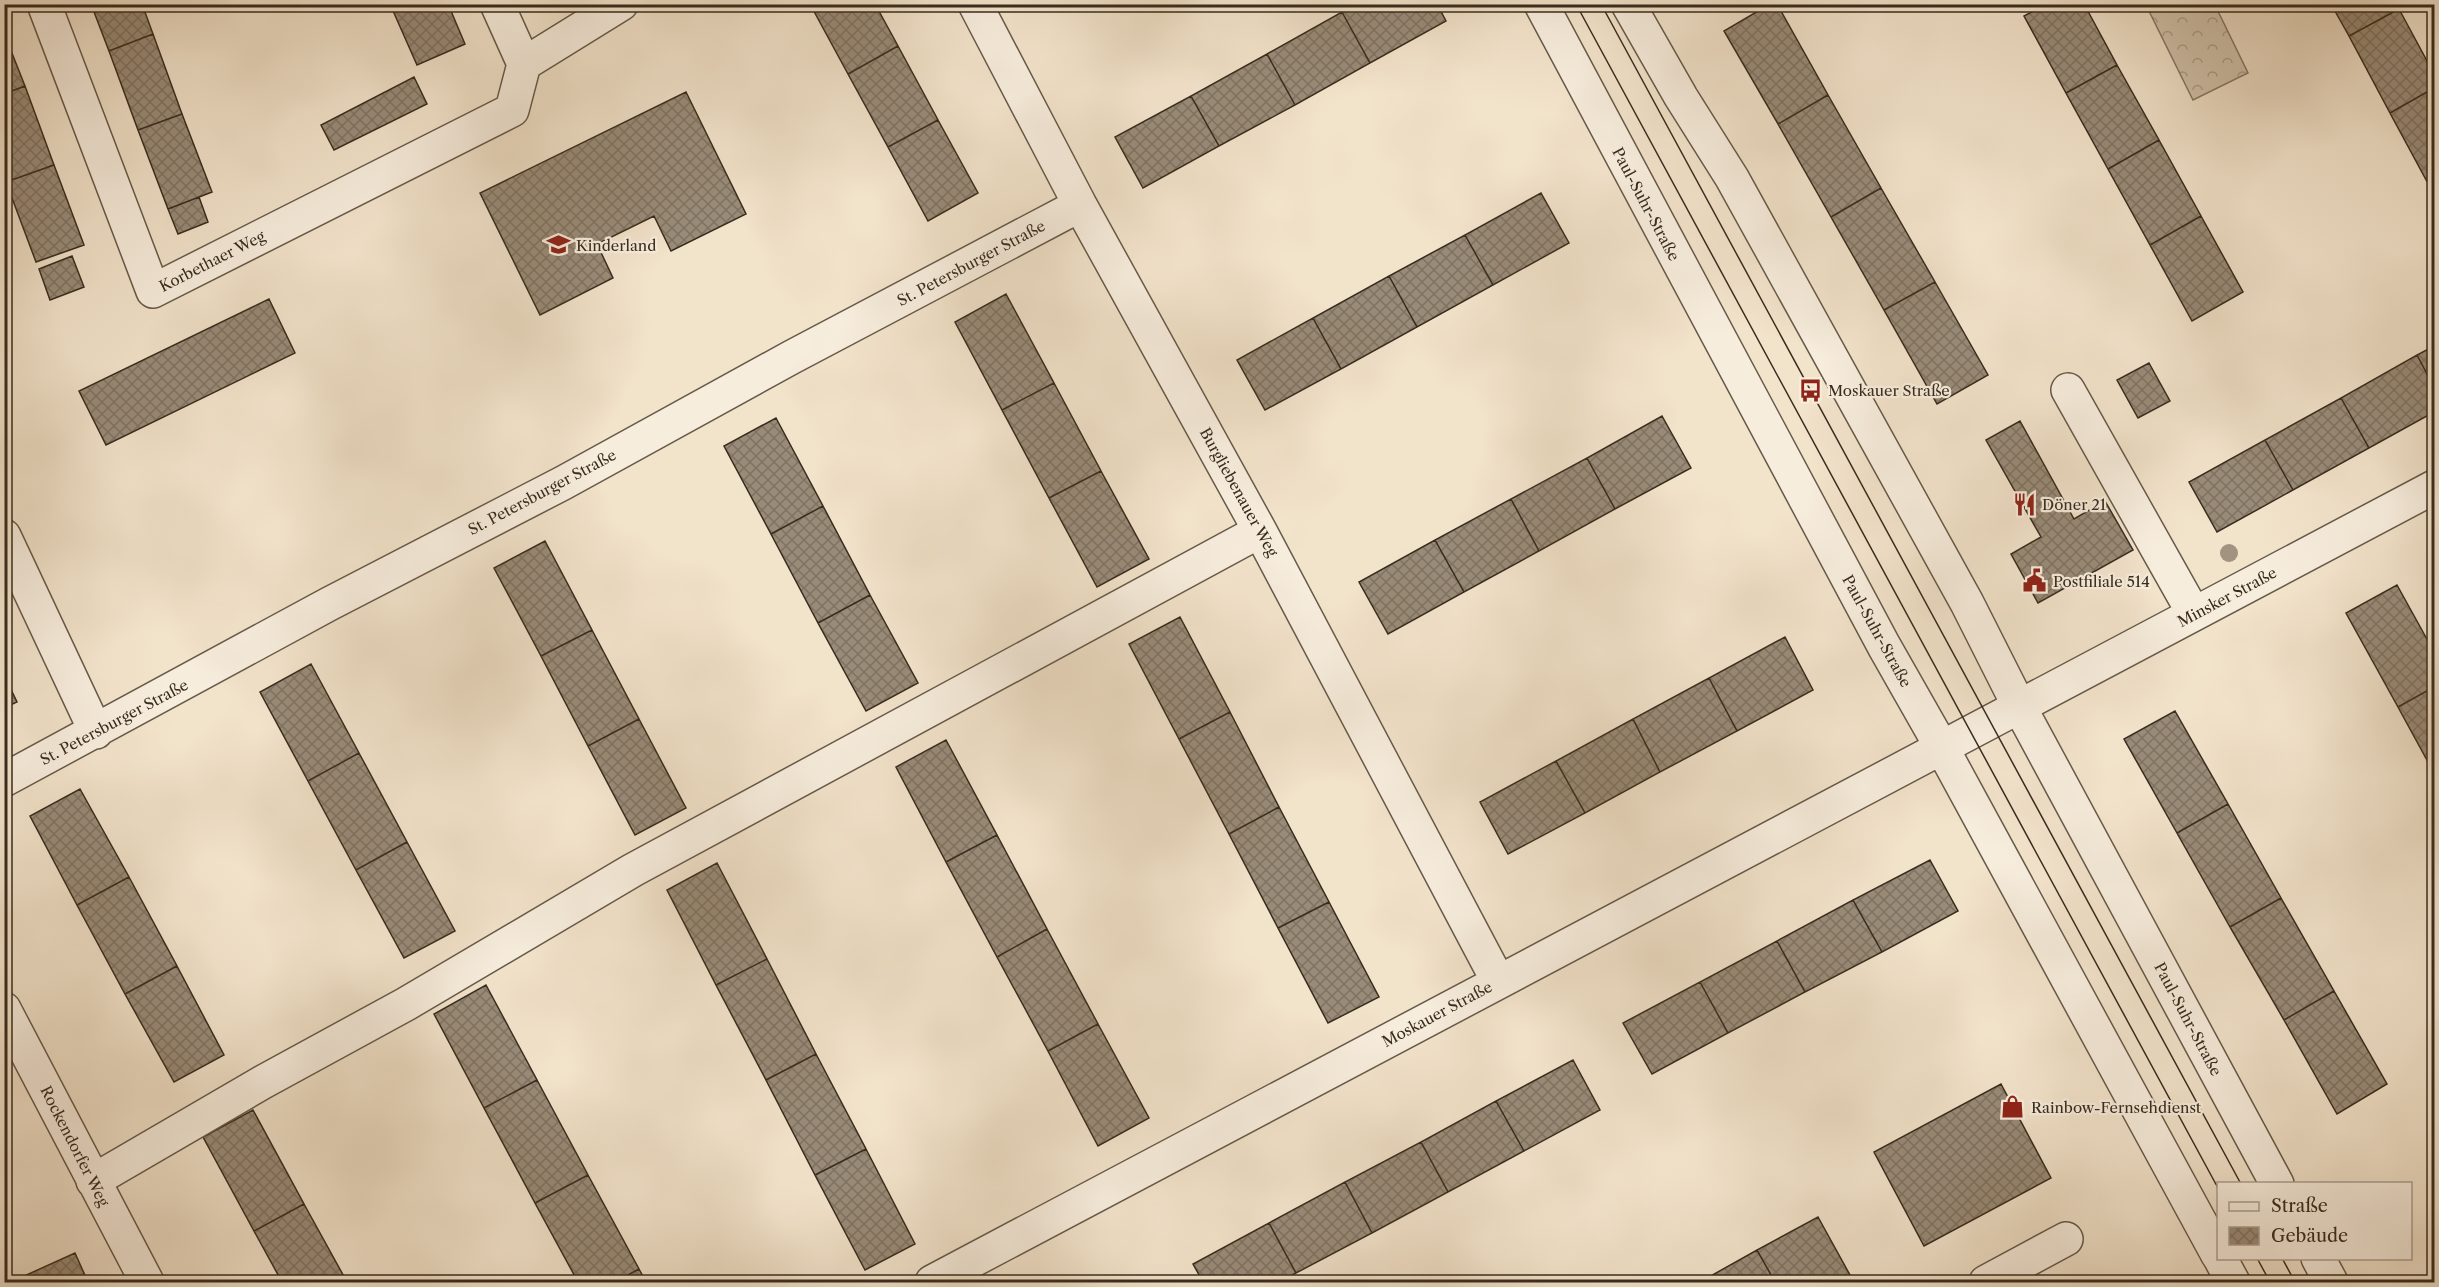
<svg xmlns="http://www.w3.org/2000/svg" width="2439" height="1287" font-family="'Libre Caslon Text',serif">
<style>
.forest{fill:url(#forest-crowns);stroke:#857866;stroke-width:1.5}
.building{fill:url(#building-cross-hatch);stroke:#382c1e;stroke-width:1.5}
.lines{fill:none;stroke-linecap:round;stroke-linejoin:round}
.minor-casing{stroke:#665a49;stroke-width:36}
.minor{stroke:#f7eddd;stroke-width:33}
.tram{stroke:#382c1e;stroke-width:1.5}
.tree{fill:#a19380}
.labels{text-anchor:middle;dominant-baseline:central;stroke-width:4.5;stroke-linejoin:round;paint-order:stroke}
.street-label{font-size:15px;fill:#382c1e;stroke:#f7eddd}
.poi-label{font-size:15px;fill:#382c1e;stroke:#f7eddd;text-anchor:start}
</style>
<defs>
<pattern id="forest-crowns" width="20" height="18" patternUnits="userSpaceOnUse" patternTransform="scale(1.5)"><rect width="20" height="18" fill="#d2c4ae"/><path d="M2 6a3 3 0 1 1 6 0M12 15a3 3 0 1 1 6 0" fill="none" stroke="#ab9f8d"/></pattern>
<pattern id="building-cross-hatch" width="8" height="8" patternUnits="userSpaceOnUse" patternTransform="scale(1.5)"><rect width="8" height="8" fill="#998b78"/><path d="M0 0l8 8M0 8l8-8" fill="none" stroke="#7e7262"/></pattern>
</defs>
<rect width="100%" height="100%" fill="#f2e3cb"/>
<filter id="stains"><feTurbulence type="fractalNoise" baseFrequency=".00333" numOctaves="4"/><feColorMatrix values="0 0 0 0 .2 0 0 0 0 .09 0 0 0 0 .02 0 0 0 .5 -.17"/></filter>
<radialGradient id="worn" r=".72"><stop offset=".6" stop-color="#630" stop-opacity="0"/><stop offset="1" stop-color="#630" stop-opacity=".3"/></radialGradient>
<path class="forest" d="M 2146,5 L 2215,5 L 2248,73 L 2193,100 Z"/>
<path class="building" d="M 91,4 L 142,4 L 153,34 L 109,51 Z
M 390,4 L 448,4 L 465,44 L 417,65 Z
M 810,4 L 875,4 L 898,46 L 848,74 Z
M 1356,4 L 1437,4 L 1446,21 L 1370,63 L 1342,12 Z
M 1770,4 L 1777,4 L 1828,95 L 1778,124 L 1724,31 Z
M 2046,4 L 2084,4 L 2117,65 L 2066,93 L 2024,16 Z
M 2331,4 L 2396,4 L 2399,9 L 2349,36 Z
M 2399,9 L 2434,74 L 2434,88 L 2390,113 L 2349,36 Z
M 1342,12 L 1370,63 L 1295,105 L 1267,54 Z
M 4,33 L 25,86 L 4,94 Z
M 153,34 L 182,114 L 138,130 L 109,51 Z
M 898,46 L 938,120 L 888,147 L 848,74 Z
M 1267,54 L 1295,105 L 1219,146 L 1191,96 Z
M 2117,65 L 2159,140 L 2108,169 L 2066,93 Z
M 414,77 L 427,104 L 334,150 L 321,125 Z
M 25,86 L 54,165 L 6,182 L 4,94 Z
M 2434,88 L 2434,187 L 2431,189 L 2390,113 Z
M 686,92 L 746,214 L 671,251 L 654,216 L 597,244 L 613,278 L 540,315 L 480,193 Z
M 1828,95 L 1881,188 L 1831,217 L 1778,124 Z
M 1191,96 L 1219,146 L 1143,188 L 1115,137 Z
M 182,114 L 212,192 L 168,209 L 138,130 Z
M 938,120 L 978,193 L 928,221 L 888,147 Z
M 2159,140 L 2201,216 L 2150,245 L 2108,169 Z
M 54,165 L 84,245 L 36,262 L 6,182 Z
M 1881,188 L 1935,282 L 1884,310 L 1831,217 Z
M 1541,193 L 1569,243 L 1493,285 L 1465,235 Z
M 199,197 L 208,222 L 178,234 L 168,209 Z
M 2201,216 L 2243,292 L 2192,321 L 2150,245 Z
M 1465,235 L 1493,285 L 1417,327 L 1389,276 Z
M 72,256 L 84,287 L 50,300 L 39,269 Z
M 1389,276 L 1417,327 L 1341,369 L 1313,318 Z
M 1935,282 L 1988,375 L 1937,404 L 1884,310 Z
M 1006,294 L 1054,383 L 1002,410 L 955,322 Z
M 269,299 L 295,353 L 106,445 L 79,391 Z
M 1313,318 L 1341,369 L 1265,410 L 1237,360 Z
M 2434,346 L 2434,387 L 2417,355 Z
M 2417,355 L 2434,387 L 2434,412 L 2369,448 L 2341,398 Z
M 2149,363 L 2170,401 L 2138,418 L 2117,380 Z
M 1054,383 L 1101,471 L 1049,498 L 1002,410 Z
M 2341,398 L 2369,448 L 2293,490 L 2265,440 Z
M 1662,416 L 1691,468 L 1615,509 L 1587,458 Z
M 776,418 L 823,506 L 771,534 L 724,446 Z
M 2020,421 L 2074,519 L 2105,501 L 2133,550 L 2038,603 L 2011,554 L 2041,537 L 1986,440 Z
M 2265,440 L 2293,490 L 2217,532 L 2189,482 Z
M 1587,458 L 1615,509 L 1539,551 L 1511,499 Z
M 1101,471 L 1149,559 L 1097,587 L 1049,498 Z
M 1511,499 L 1539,551 L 1464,592 L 1435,540 Z
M 823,506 L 870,595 L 818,623 L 771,534 Z
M 1435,540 L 1464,592 L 1388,634 L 1359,582 Z
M 545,541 L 592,630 L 541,656 L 494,568 Z
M 2397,585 L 2434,652 L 2434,687 L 2398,707 L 2346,613 Z
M 870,595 L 918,683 L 866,711 L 818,623 Z
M 1180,617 L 1230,712 L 1179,739 L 1129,644 Z
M 592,630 L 639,719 L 588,746 L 541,656 Z
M 1785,637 L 1813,690 L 1737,731 L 1709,678 Z
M 311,664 L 359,753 L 308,781 L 260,692 Z
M 4,675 L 17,702 L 4,708 Z
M 1709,678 L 1737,731 L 1660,772 L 1633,719 Z
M 2434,687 L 2434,773 L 2398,707 Z
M 2175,711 L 2228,804 L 2177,833 L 2124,739 Z
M 1230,712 L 1279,807 L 1229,834 L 1179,739 Z
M 639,719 L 686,808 L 635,835 L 588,746 Z
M 1633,719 L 1660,772 L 1585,813 L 1556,761 Z
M 946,740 L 997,835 L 946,862 L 896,767 Z
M 359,753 L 407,842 L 356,870 L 308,781 Z
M 1556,761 L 1585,813 L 1508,854 L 1480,802 Z
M 80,789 L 129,877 L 77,905 L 30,816 Z
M 2228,804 L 2281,898 L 2230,927 L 2177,833 Z
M 1279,807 L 1329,902 L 1278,928 L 1229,834 Z
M 997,835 L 1047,929 L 997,957 L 946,862 Z
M 407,842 L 455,931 L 404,958 L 356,870 Z
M 1930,860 L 1958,911 L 1882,952 L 1853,900 Z
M 717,863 L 767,959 L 716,985 L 667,890 Z
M 129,877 L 177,966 L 125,994 L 77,905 Z
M 2281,898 L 2334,991 L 2284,1020 L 2230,927 Z
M 1853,900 L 1882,952 L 1805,992 L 1777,941 Z
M 1329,902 L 1379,997 L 1328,1023 L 1278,928 Z
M 1047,929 L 1098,1024 L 1048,1051 L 997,957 Z
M 1777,941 L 1805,992 L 1728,1033 L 1700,982 Z
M 767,959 L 816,1054 L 766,1080 L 716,985 Z
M 177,966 L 224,1055 L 174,1082 L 125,994 Z
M 1700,982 L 1728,1033 L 1652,1074 L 1623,1023 Z
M 486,985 L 537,1080 L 484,1108 L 434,1014 Z
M 2334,991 L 2387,1084 L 2337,1114 L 2284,1020 Z
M 1098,1024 L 1149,1118 L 1098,1146 L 1048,1051 Z
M 816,1054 L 866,1149 L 815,1175 L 766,1080 Z
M 1573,1060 L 1600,1110 L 1524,1151 L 1496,1101 Z
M 537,1080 L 588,1175 L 535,1203 L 484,1108 Z
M 2001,1084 L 2051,1178 L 1924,1246 L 1874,1152 Z
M 1496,1101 L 1524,1151 L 1448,1192 L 1421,1142 Z
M 253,1110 L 304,1204 L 254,1231 L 203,1137 Z
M 1421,1142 L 1448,1192 L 1372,1233 L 1345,1182 Z
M 866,1149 L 915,1244 L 865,1270 L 815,1175 Z
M 588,1175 L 639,1269 L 615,1282 L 578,1282 L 535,1203 Z
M 1345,1182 L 1372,1233 L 1296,1273 L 1269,1223 Z
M 304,1204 L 347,1282 L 282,1282 L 254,1231 Z
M 1818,1217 L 1850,1275 L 1836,1282 L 1775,1282 L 1757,1250 Z
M 1269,1223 L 1296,1273 L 1279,1282 L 1203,1282 L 1193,1264 Z
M 1757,1250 L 1775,1282 L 1700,1282 Z
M 75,1253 L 88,1282 L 11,1282 Z
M 639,1269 L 646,1282 L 615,1282 Z"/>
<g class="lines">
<defs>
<path id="minor" d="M 44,4 L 153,291 L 512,110 L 524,64 L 497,4
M 975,4 L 1080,205 L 1260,531 L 1498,981
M 1541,4 L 1884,646 L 1942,748 L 2218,1255
M 1628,4 L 1681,97 L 1732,178 L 1967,603 L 2019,706 L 2277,1184
M 524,64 L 621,4
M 2068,390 L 2194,614
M 4,536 L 96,732
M 4,780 L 329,604 L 563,483 L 792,357 L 1080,205
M 4,1009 L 147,1282
M 93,1181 L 263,1082 L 406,1004 L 633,870 L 1260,531
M 2220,1258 L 2233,1282
M 2318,1258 L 2331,1282
M 932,1282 L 2434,487
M 1986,1282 L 2066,1239"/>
</defs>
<use href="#minor" class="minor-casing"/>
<use href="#minor" class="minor"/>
<path class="tram" d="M 1576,4 L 2218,1188
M 1601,4 L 2241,1184
M 2257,1258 L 2270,1282
M 2282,1258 L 2295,1282"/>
</g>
<circle class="tree" cx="2229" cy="553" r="9"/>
<defs>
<symbol id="school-bare" viewBox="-9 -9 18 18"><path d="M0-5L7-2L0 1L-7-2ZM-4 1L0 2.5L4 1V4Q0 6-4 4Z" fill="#8f2418" stroke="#f7eddd" stroke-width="2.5" paint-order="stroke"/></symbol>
<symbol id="bus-bare" viewBox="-9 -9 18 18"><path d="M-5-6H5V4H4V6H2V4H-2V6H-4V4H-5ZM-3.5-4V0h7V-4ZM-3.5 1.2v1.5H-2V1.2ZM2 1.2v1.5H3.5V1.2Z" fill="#8f2418" stroke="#f7eddd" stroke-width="2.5" paint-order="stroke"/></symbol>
<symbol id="restaurant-bare" viewBox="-9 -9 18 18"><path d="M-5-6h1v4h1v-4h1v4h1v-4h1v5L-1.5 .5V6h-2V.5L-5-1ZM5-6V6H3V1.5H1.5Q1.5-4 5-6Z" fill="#8f2418" stroke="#f7eddd" stroke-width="2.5" paint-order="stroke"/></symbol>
<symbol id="civic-bare" viewBox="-9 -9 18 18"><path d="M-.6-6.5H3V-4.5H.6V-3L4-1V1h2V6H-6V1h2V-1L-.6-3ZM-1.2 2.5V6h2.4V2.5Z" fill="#8f2418" stroke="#f7eddd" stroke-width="2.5" paint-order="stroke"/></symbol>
<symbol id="shop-bare" viewBox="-9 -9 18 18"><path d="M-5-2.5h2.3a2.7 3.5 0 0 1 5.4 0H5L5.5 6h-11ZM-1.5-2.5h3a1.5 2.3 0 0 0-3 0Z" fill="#8f2418" stroke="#f7eddd" stroke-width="2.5" paint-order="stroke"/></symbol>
</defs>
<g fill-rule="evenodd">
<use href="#school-bare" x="542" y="228" width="33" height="33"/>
<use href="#bus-bare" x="1794" y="374" width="33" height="33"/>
<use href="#restaurant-bare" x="2008" y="488" width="33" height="33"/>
<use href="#civic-bare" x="2018" y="564" width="33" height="33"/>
<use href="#shop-bare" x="1996" y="1090" width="33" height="33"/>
</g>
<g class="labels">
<g class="street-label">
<text transform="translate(1646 204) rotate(62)">Paul-Suhr-Straße</text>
<text transform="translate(212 261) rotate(-27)">Korbethaer Weg</text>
<text transform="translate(971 263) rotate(-28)">St. Petersburger Straße</text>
<text transform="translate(542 492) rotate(-28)">St. Petersburger Straße</text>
<text transform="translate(1239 492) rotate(61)">Burgliebenauer Weg</text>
<text transform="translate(2227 597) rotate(-28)">Minsker Straße</text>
<text transform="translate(1877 631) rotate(61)">Paul-Suhr-Straße</text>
<text transform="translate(114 722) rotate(-28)">St. Petersburger Straße</text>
<text transform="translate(1437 1014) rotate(-28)">Moskauer Straße</text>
<text transform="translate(2188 1019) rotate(62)">Paul-Suhr-Straße</text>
<text transform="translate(75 1146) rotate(63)">Rockendorfer Weg</text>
</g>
<g class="poi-label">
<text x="576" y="245">Kinderland</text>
<text x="1828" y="390">Moskauer Straße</text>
<text x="2042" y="504">Döner 21</text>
<text x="2053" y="581">Postfiliale 514</text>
<text x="2031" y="1107">Rainbow-Fernsehdienst</text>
</g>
</g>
<rect width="2439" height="1287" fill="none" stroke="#f2e3cb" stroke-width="24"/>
<rect x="6" y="6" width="2427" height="1275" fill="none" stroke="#382c1e" stroke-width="3"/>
<rect x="12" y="12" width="2415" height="1263" fill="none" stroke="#382c1e" stroke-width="1.5"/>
<rect x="2217" y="1182" width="195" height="78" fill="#f7eddd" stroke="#aba091" stroke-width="1.5"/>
<rect x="2229" y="1202" width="30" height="9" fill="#f7eddd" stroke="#aba091" stroke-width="1.5"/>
<text x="2271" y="1212" font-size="18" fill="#382c1e">Straße</text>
<rect x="2229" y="1227" width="30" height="18" fill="url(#building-cross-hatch)" stroke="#aba091" stroke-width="1.5"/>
<text x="2271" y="1242" font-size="18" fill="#382c1e">Gebäude</text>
<rect width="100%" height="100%" filter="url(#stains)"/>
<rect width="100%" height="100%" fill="url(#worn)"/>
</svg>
